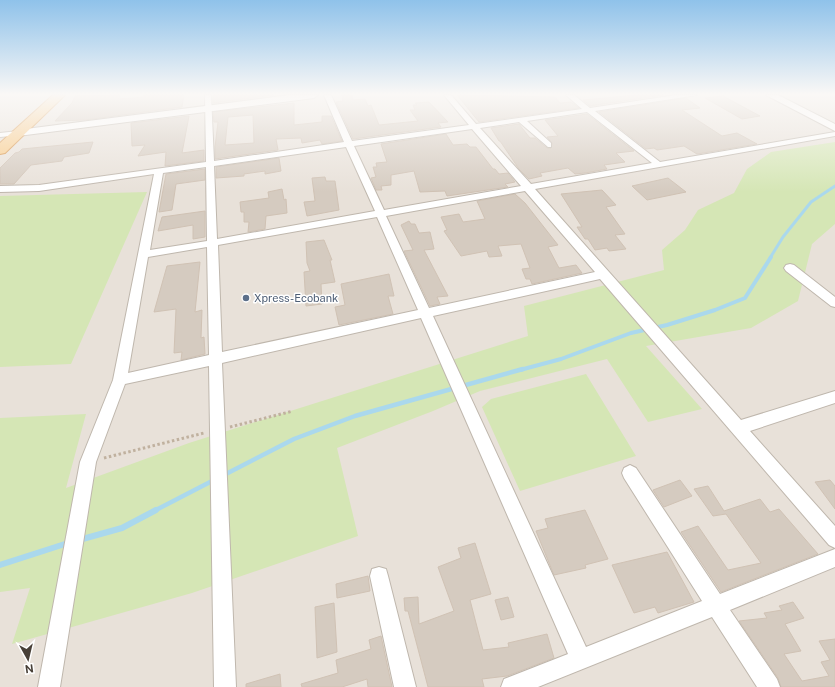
<svg xmlns="http://www.w3.org/2000/svg" width="835" height="687" font-family="'Public Sans',sans-serif">
<style>
.residential{fill:#e8e1d9}
.green{fill:#d5e6b5}
.lines{fill:none;stroke-linecap:round;stroke-linejoin:round}
.stream-far3{stroke:#aad8ed;stroke-width:3}
.stream-far2{stroke:#aad8ed;stroke-width:4}
.stream-far1{stroke:#aad8ed;stroke-width:4.5}
.stream{stroke:#aad8ed;stroke-width:6}
.building{fill:#d5cbc0;stroke:#d0c2b4;fill-rule:evenodd}
.minor-casing{stroke:#bfb7ad;stroke-width:2}
.tertiary-casing{stroke:#bfb7ad;stroke-width:2}
.trunk-casing{stroke:#d69143;stroke-width:2}
.path{stroke:#c0b19f;stroke-width:3;stroke-dasharray:2.5 2.5;stroke-linecap:butt}
.minor{fill:#fff;fill-rule:evenodd}
.tertiary{fill:#fff;fill-rule:evenodd}
.trunk{fill:#f8ca88;fill-rule:evenodd}
.service-dot{fill:#5c6f8a;stroke:#fff;stroke-width:1.5}
.labels{text-anchor:middle;dominant-baseline:central;stroke-width:3;stroke-linejoin:round;paint-order:stroke}
.service-label{font-size:11px;fill:#4e5e75;stroke:#fff;text-anchor:start}
</style>
<rect width="100%" height="100%" fill="#f4f0ea"/>
<path class="residential" d="M 0,95 L 835,95 L 835,687 L 0,687 Z"/>
<path class="green" d="M 835,142 L 835,224 L 812,244 L 798,301 L 751,328 L 646,346 L 702,409 L 648,422 L 607,359 L 480,391 L 433,411 L 337,448 L 358,536 L 192,593 L 12,644 L 30,588 L 0,592 L 0,418 L 86,414 L 66,488 L 189,443 L 528,336 L 524,306 L 664,270 L 662,250 L 685,230 L 698,210 L 734,193 L 747,169 L 771,152 Z
M 147,192 L 71,364 L 0,367 L 0,196 Z
M 586,374 L 636,456 L 520,491 L 482,407 L 491,399 Z"/>
<g class="lines">
<path class="stream-far3" d="M 770,258 L 783,237 L 811,202 L 835,186"/>
<path class="stream-far2" d="M 520,370 L 561,359 L 631,333 L 667,325 L 715,310 L 745,298 L 771,257"/>
<path class="stream-far1" d="M 222,476 L 294,439 L 355,416 L 523,369
M 154,511 L 214,480"/>
<path class="stream" d="M 79,540 L 122,528 L 156,510
M 0,565 L 68,543"/>
</g>
<path class="building" d="M 120,95 L 119,99 L 143,97 L 144,95 L 184,95 L 182,107 L 85,120 L 55,121 L 72,103 L 75,96 Z
M 213,95 L 274,95 L 213,103 Z
M 342,95 L 352,95 L 353,100 L 365,99 L 368,106 L 371,105 L 379,125 L 418,121 L 410,110 L 415,110 L 413,105 L 417,105 L 415,103 L 429,102 L 448,122 L 438,123 L 441,127 L 353,139 L 336,102 L 343,101 Z
M 457,95 L 555,97 L 560,103 L 571,102 L 579,108 L 479,122 Z
M 637,95 L 663,95 L 590,106 L 583,100 Z
M 723,96 L 760,116 L 742,119 L 705,98 Z
M 686,98 L 700,108 L 682,110 L 722,136 L 737,133 L 757,144 L 697,154 L 684,146 L 657,150 L 654,148 L 646,149 L 599,112 Z
M 294,103 L 294,125 L 322,122 L 322,116 L 331,116 L 342,141 L 322,144 L 320,140 L 302,143 L 301,138 L 276,139 L 278,150 L 215,159 L 215,147 L 218,122 L 214,122 L 213,112 ZM 253,115 L 254,143 L 225,145 L 228,117 Z
M 587,114 L 634,151 L 616,153 L 625,162 L 604,165 L 607,169 L 585,173 L 575,174 L 568,168 L 540,173 L 542,176 L 529,179 L 519,169 L 500,141 L 499,141 L 491,128 L 519,124 L 530,138 L 535,138 L 547,148 L 551,148 L 552,143 L 547,137 L 558,136 L 545,120 Z
M 189,116 L 182,153 L 204,150 L 204,161 L 165,166 L 166,152 L 138,156 L 145,145 L 132,146 L 131,123 Z
M 446,134 L 453,145 L 467,144 L 470,147 L 476,147 L 493,169 L 495,169 L 499,174 L 508,173 L 515,182 L 505,184 L 508,187 L 447,196 L 445,191 L 420,192 L 414,171 L 391,175 L 391,185 L 381,186 L 382,190 L 376,190 L 371,178 L 376,177 L 373,167 L 377,167 L 376,163 L 387,162 L 381,144 Z
M 93,142 L 89,153 L 64,157 L 62,161 L 31,165 L 14,184 L 0,184 L 0,168 L 15,153 L 19,152 L 22,149 Z
M 279,158 L 281,171 L 265,174 L 265,171 L 244,174 L 244,176 L 216,178 L 216,167 Z
M 205,169 L 205,180 L 176,184 L 172,210 L 159,212 L 166,174 Z
M 325,177 L 326,181 L 335,181 L 339,210 L 307,216 L 304,202 L 315,201 L 312,178 Z
M 668,178 L 686,192 L 647,200 L 632,186 Z
M 282,189 L 284,200 L 286,199 L 287,213 L 266,216 L 265,229 L 248,232 L 249,222 L 244,222 L 244,212 L 241,212 L 240,202 L 269,198 L 268,192 Z
M 602,190 L 616,205 L 606,207 L 625,234 L 615,235 L 626,249 L 609,251 L 607,248 L 595,250 L 588,239 L 585,239 L 577,227 L 582,227 L 561,194 Z
M 515,194 L 525,203 L 558,245 L 548,247 L 559,268 L 576,265 L 582,273 L 532,284 L 530,279 L 526,279 L 522,269 L 530,268 L 521,244 L 498,246 L 502,256 L 489,257 L 487,251 L 461,256 L 444,231 L 447,230 L 441,217 L 459,214 L 463,222 L 485,219 L 477,201 Z
M 205,211 L 205,237 L 193,239 L 193,225 L 158,231 L 162,217 Z
M 409,221 L 411,224 L 415,224 L 419,233 L 430,232 L 434,249 L 424,250 L 448,296 L 437,297 L 440,304 L 430,306 L 404,251 L 413,250 L 401,225 Z
M 324,240 L 332,260 L 330,260 L 335,282 L 321,284 L 322,304 L 306,306 L 304,272 L 310,271 L 307,263 L 306,242 Z
M 200,262 L 195,312 L 202,310 L 201,338 L 204,337 L 205,354 L 181,360 L 182,352 L 174,353 L 176,309 L 154,312 L 167,266 Z
M 389,274 L 394,296 L 388,296 L 393,314 L 339,325 L 335,307 L 345,305 L 341,284 Z
M 680,480 L 692,496 L 664,507 L 653,490 Z
M 830,480 L 835,486 L 835,509 L 815,482 Z
M 708,486 L 724,511 L 760,499 L 770,512 L 779,509 L 818,554 L 721,592 L 681,532 L 698,526 L 728,570 L 761,563 L 726,514 L 713,516 L 694,489 Z
M 585,510 L 608,559 L 585,565 L 586,568 L 554,575 L 536,531 L 548,528 L 545,519 Z
M 475,543 L 491,594 L 470,600 L 483,650 L 509,647 L 508,643 L 547,634 L 554,658 L 507,676 L 482,679 L 484,687 L 428,687 L 408,611 L 405,611 L 404,598 L 418,597 L 419,624 L 454,611 L 438,567 L 461,558 L 458,548 Z
M 667,552 L 694,602 L 658,613 L 655,607 L 634,613 L 612,565 Z
M 368,576 L 370,591 L 337,598 L 336,584 Z
M 508,597 L 514,617 L 501,620 L 495,600 Z
M 793,602 L 804,618 L 785,624 L 801,651 L 784,654 L 802,681 L 829,676 L 821,662 L 830,660 L 819,641 L 835,639 L 835,687 L 781,687 L 778,678 L 739,621 L 767,618 L 764,613 L 782,610 L 779,606 Z
M 334,603 L 337,652 L 317,658 L 315,607 Z
M 381,636 L 392,687 L 368,687 L 367,679 L 342,687 L 302,687 L 301,684 L 338,673 L 336,660 L 371,649 L 369,640 Z
M 280,674 L 281,687 L 246,687 L 246,684 Z"/>
<g class="lines">
<defs>
<path id="minor" d="M 205,95 L 211,95 L 214,161 L 344,142 L 324,95 L 331,95 L 352,141 L 469,125 L 444,95 L 451,95 L 476,124 L 582,109 L 566,95 L 574,95 L 590,108 L 676,95 L 697,95 L 595,111 L 660,162 L 835,132 L 835,136 L 535,189 L 741,420 L 835,391 L 835,403 L 750,431 L 835,526 L 835,548 L 829,545 L 600,279 L 433,316 L 586,647 L 702,601 L 624,478 L 622,473 L 624,468 L 630,465 L 636,468 L 720,594 L 835,549 L 835,567 L 730,610 L 777,679 L 780,687 L 757,687 L 712,617 L 538,687 L 501,687 L 504,679 L 568,654 L 421,318 L 222,363 L 236,687 L 214,687 L 209,366 L 125,384 L 96,462 L 60,687 L 38,687 L 80,462 L 113,380 L 154,174 L 39,191 L 0,192 L 0,186 L 39,185 L 206,162 ZM 587,112 L 652,163 L 531,184 L 480,128 L 519,122 L 548,147 L 551,147 L 551,143 L 527,121 ZM 472,129 L 521,186 L 384,210 L 354,146 ZM 346,147 L 375,211 L 217,239 L 214,166 ZM 206,167 L 207,241 L 150,250 L 163,173 ZM 525,191 L 595,272 L 429,308 L 386,216 ZM 377,217 L 418,310 L 222,352 L 218,245 ZM 207,247 L 209,355 L 128,373 L 148,257 Z
M 18,131 L 21,131 L 21,135 L 0,137 L 0,133 Z
M 790,264 L 794,265 L 835,297 L 835,307 L 831,306 L 786,271 L 784,268 L 786,265 Z
M 379,567 L 386,569 L 388,576 L 416,687 L 394,687 L 370,576 L 372,569 Z"/>
<path id="tertiary" d="M 290,95 L 318,95 L 314,98 L 18,136 L 13,133 L 18,130 Z
M 766,95 L 778,95 L 835,124 L 835,131 Z"/>
<path id="trunk" d="M 53,95 L 65,95 L 5,153 L 0,154 L 0,143 Z"/>
</defs>
<use href="#minor" class="minor-casing"/>
<use href="#tertiary" class="tertiary-casing"/>
<use href="#trunk" class="trunk-casing"/>
<path class="path" d="M 230,427 L 293,411
M 104,458 L 204,433"/>
<use href="#minor" class="minor"/>
<use href="#tertiary" class="tertiary"/>
<use href="#trunk" class="trunk"/>
</g>
<linearGradient id="sky" x2="0" y2="1"><stop stop-color="#8fc2ea"/><stop offset="0.49" stop-color="#faf8f6"/><stop offset="1" stop-color="#faf8f6" stop-opacity="0"/></linearGradient>
<rect width="835" height="192" fill="url(#sky)"/>
<circle class="service-dot" cx="246" cy="298" r="4"/>
<g class="labels">
<g class="service-label">
<text x="254" y="298">Xpress-Ecobank</text>
</g>
</g>
<g transform="translate(28 659) rotate(172)" stroke="#ffffff" stroke-width="3" paint-order="stroke">
<path d="M0-3L7 15L0 10L-7 15Z" fill="#484038"/>
<text y="-6" font-size="11" font-weight="bold" text-anchor="middle" fill="#484038">N</text>
</g>
</svg>
